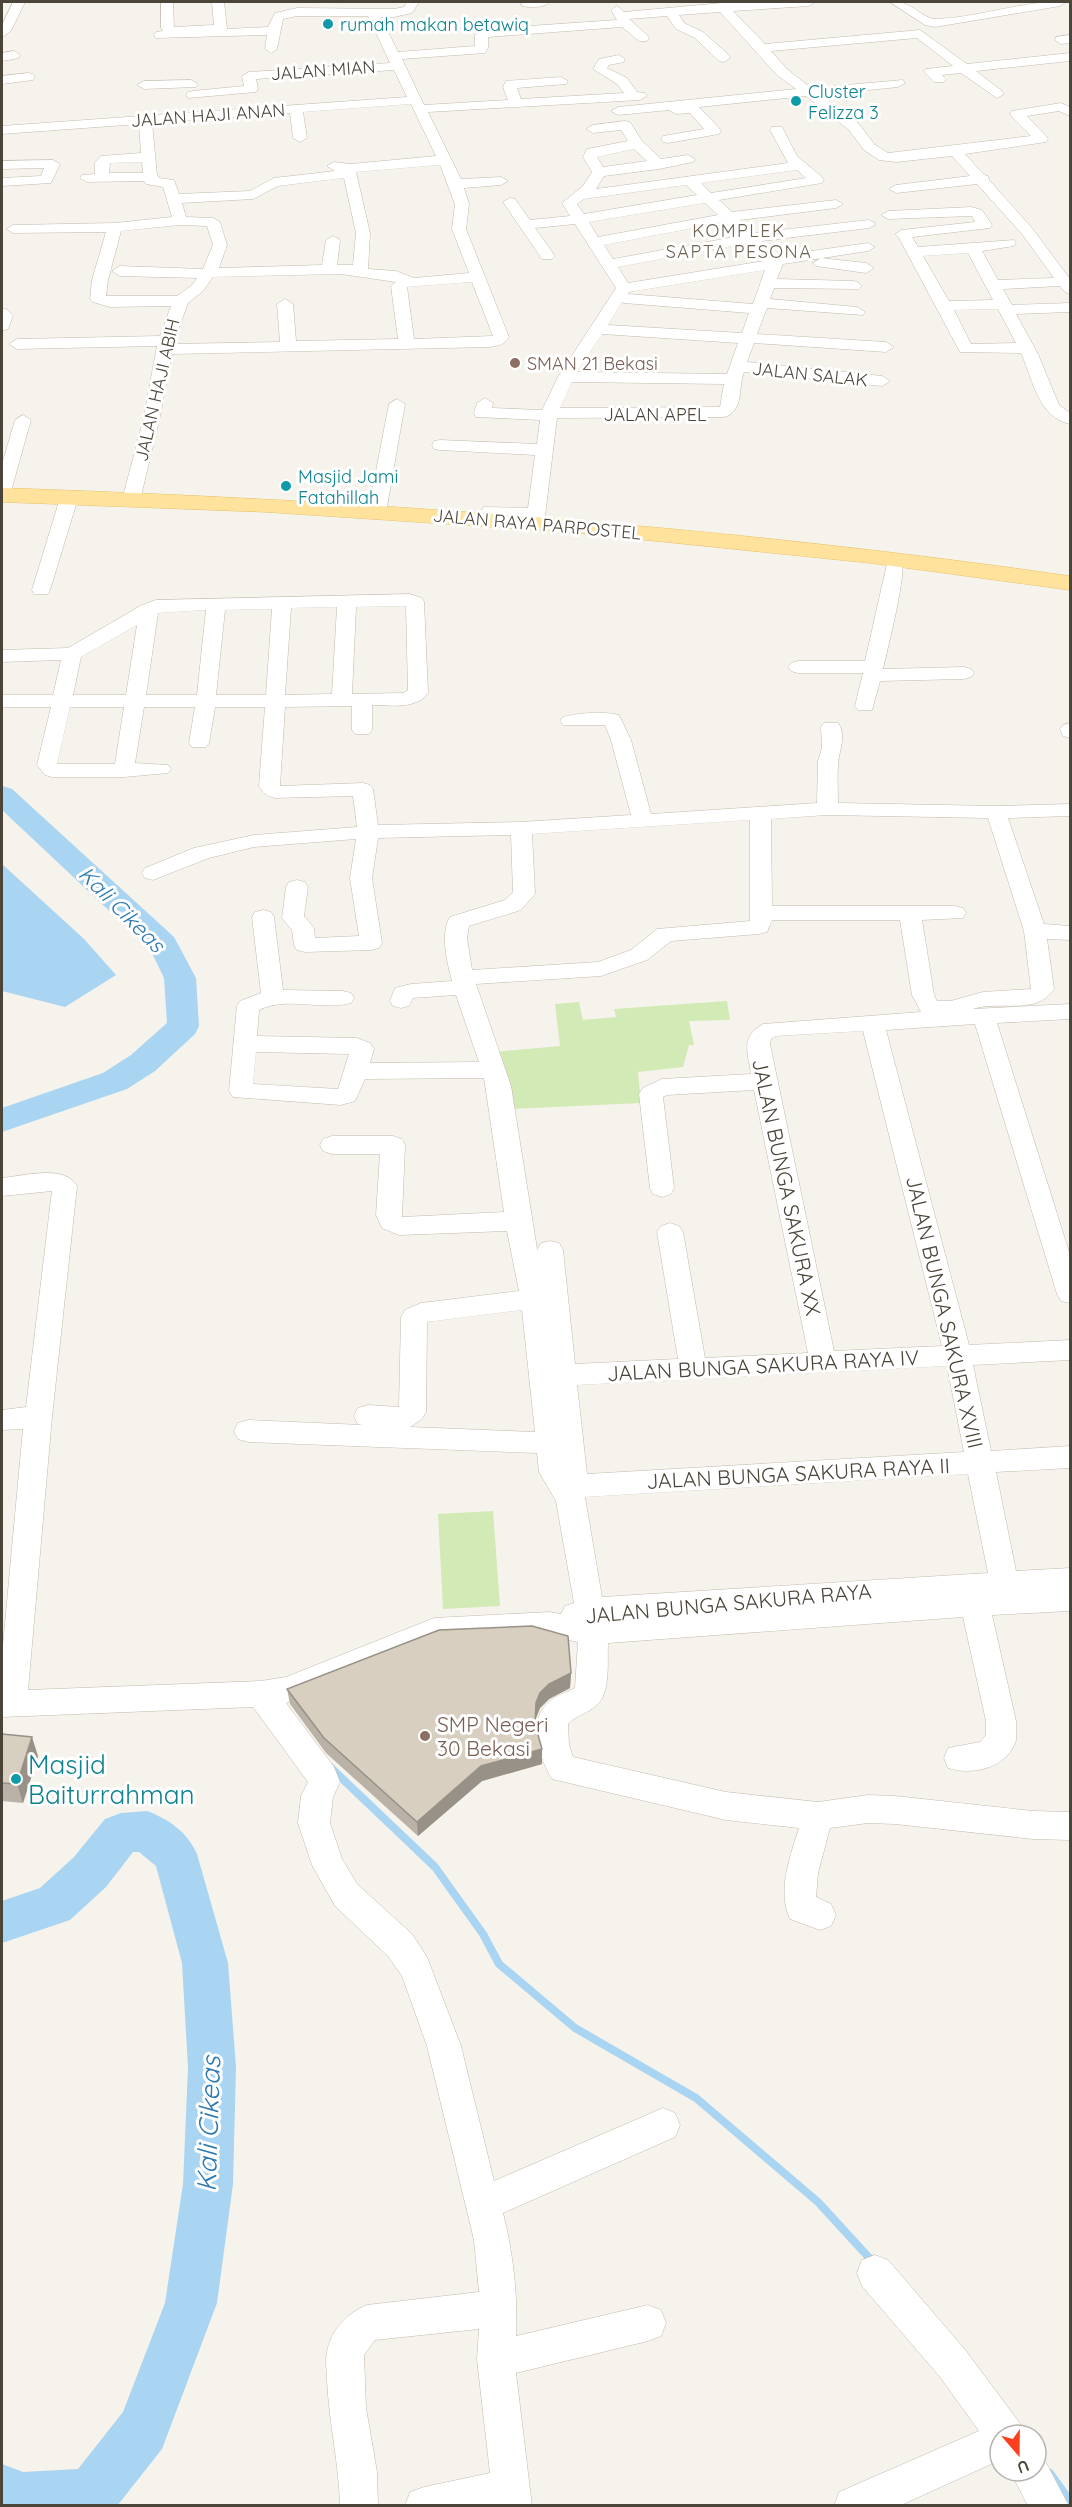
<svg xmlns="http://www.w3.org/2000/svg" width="1072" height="2507" font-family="Quicksand,sans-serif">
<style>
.green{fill:#d2eab5}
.water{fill:#a9d4f2}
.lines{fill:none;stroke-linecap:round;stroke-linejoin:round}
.stream{stroke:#a9d4f2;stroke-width:8}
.river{fill:#a9d4f2;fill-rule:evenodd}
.minor-casing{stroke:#c2bbae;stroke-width:1}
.major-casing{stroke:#e6c16a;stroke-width:1}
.minor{fill:#fff;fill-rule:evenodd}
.major{fill:#ffe39c;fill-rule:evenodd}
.wall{fill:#bab2a6}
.shaded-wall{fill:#979187}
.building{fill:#d8cfc1;stroke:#979187;stroke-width:1.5}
.culture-dot{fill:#0f9aa8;stroke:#fff;stroke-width:2}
.education-dot{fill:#8d6e63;stroke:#fff;stroke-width:2}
.labels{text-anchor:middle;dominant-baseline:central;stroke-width:6;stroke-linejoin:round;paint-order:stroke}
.far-culture-label{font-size:18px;fill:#0d838f;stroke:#fff;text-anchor:start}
.far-street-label{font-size:18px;fill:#4b4439;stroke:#fff}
.far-neighbourhood-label{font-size:18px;letter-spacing:1.5px;fill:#6e6250;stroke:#fff}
.far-education-label{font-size:18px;fill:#785e54;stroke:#fff;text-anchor:start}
.street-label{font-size:21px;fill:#4b4439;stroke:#fff}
.education-label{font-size:21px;fill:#785e54;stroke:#fff;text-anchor:start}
.water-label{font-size:22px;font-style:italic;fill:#2e7ab2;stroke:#fff}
.near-culture-label{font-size:26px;fill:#0d838f;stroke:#fff;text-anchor:start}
.near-water-label{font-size:27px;font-style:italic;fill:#2e7ab2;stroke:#fff}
</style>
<rect width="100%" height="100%" fill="#f6f3ec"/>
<path class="green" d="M 727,1001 L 730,1020 L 689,1021 L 694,1045 L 689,1045 L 683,1067 L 638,1072 L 641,1103 L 511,1109 L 495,1052 L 560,1046 L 555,1004 L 579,1002 L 583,1020 L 616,1017 L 614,1009 Z
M 493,1511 L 500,1606 L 443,1609 L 438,1514 Z"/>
<path class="water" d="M 2,864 L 84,939 L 116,975 L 65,1007 L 2,991 Z"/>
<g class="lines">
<path class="stream" d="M 330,1767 L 435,1867 L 483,1934 L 499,1964 L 575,2028 L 696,2098 L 818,2202 L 873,2262
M 1050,2473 L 1070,2501"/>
<path class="river" d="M 2,786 L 12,789 L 174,937 L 196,978 L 199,1026 L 195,1034 L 155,1071 L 127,1089 L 2,1132 L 2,1108 L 103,1073 L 131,1055 L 167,1023 L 164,978 L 150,949 L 2,810 Z
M 147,1811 C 169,1819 188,1833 197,1854 L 228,1963 L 236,2067 L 233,2184 L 217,2303 L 162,2449 L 117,2506 L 2,2506 L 2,2464 L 23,2472 L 78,2469 L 123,2412 L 165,2303 L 183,2184 L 188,2067 L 182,1963 L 156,1866 L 139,1852 L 133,1852 L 106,1887 L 70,1920 L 2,1943 L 2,1901 L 40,1888 L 74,1857 L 105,1819 L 121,1813 Z"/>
<defs>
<path id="minor" d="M 13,2 L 25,2 L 11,31 L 2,37 L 2,25 Z
M 161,2 L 173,2 L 174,27 L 214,25 L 212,2 L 224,2 L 227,29 L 268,27 L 275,13 L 297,8 L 394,9 L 404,7 L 407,2 L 419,2 L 412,13 L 394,17 L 381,17 L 398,52 L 475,46 L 475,35 L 485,29 L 617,20 L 611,10 L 617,6 L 624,12 L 722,3 L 815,2 L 809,6 L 733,11 L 765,44 L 920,30 L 967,64 L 1070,53 L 1070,61 L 976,71 L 1002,91 L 1004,94 L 997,98 L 961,73 L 942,75 L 946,79 L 944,82 L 934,82 L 924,72 L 926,69 L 953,66 L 917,38 L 771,51 L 787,69 L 811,88 L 903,80 L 905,83 L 898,87 L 821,95 L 859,124 L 874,144 L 888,153 L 1031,136 L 1012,117 L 1010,114 L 1012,111 L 1061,103 L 1070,107 L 1070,116 L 1059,111 L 1027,116 L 1046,136 L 1048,139 L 1046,142 L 965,154 L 984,175 L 988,176 L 989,180 L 1032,228 L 1070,279 L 1070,294 L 1065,292 L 1060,286 L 1003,289 L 1012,305 L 1070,303 L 1069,312 L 1016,314 L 1038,354 L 1059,405 L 1070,413 L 1070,424 C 1038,417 1033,380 1021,353 L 960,352 L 899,238 L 895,234 L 902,230 L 975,222 L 972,216 L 888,219 L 881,215 L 888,211 L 971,207 L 982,210 L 992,225 L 990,228 L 912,237 L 918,247 L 1014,240 L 1016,243 L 1014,246 L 982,251 L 998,280 L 1054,278 L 1022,234 L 977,184 L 896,193 L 889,189 L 896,185 L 970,176 L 952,156 L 896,162 L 879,160 L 864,150 L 849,130 L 806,96 L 699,107 L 719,128 L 721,131 L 719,134 L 668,143 L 663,142 L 661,139 L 663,136 L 704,129 L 690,113 L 676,114 L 669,110 L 618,115 L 611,111 L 618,107 L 796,89 L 777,75 L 720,12 L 679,15 L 684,23 L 703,32 L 729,55 L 730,58 L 724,62 L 719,61 L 695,38 L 676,29 L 667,16 L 629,19 L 647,35 L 649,38 L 647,41 L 639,41 L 622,27 L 488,37 L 488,48 L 485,53 L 402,59 L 424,105 L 508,100 L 503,87 L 506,81 L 561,77 L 568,81 L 566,84 L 517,88 L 521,99 L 624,93 L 617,84 L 593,69 L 599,59 L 619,55 L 625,59 L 624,62 L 609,65 L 607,68 L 627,78 L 637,92 L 645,93 L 647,96 L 640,100 L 428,112 L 461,179 L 501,177 L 508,181 L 501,185 L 464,188 L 469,204 L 466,229 L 509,337 C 504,345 498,346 489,347 L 172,354 L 159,421 L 140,500 L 137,504 L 125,504 L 122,500 L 143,421 L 157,346 L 17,349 L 9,344 L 17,339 L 160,336 L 171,306 L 110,307 L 93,302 L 90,299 L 92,280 L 106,232 L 13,233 L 6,229 L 13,225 L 115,223 L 172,217 L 163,187 L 146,184 L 144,181 L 87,182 L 80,178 L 82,175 L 95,174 L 95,162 L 101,156 L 141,153 L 139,124 L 2,134 L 2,126 L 407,97 L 394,70 L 256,79 L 258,89 L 256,92 L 188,98 L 186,95 L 188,92 L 193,91 L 244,86 L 242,76 L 249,72 L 390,63 L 368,16 L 297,16 L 283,19 L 277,49 L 271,53 L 265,49 L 267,35 L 156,38 L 154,35 L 156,32 L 163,31 L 161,28 ZM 411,104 L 436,156 L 351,164 L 334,162 L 327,166 L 335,171 L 274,178 L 250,191 L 179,194 L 174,180 L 159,178 L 157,175 L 152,123 L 290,113 L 293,138 L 300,142 L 307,138 L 303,112 ZM 142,162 L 143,173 L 109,173 L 110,163 ZM 440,165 L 455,204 L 452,229 L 469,273 L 414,278 L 396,271 L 368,269 L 370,233 L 356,172 ZM 344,178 L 356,233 L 353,265 L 337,265 L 340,240 L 333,236 L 326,240 L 322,265 L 219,268 L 227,245 L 220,222 L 213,218 L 186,217 L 182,203 L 253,199 L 278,186 ZM 180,225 L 207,226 L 213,245 L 203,269 L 120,266 L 112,271 L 120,276 L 197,278 L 192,285 L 177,296 L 106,296 L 108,280 L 121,231 ZM 968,253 L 993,300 L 949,301 L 923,256 ZM 341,274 L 396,282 L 391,286 L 398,339 L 296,341 L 293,304 L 285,299 L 277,304 L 280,342 L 173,344 L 188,303 L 203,291 L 213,277 ZM 472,282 L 493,336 L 414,339 L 407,287 ZM 998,309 L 1016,343 L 971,344 L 954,310 Z
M 521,2 L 550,2 C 544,8 530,8 522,6 Z
M 890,2 C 913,0 921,19 936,19 C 979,18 1023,0 1066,2 L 1060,6 L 935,27 L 925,25 Z
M 1070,35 L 1070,43 L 1061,44 L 1055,40 L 1056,37 Z
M 14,51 L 20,55 L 19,58 L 2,61 L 2,53 Z
M 28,73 L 33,74 L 35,77 L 33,80 L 2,84 L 2,76 Z
M 191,80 L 198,84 L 196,87 L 144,89 L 137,85 L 144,81 Z
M 625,121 L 630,122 L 642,141 L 661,159 L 688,155 L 695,159 L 693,162 L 659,169 L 604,176 L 596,189 L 788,163 L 770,130 L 772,127 L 782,127 L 797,156 L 822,177 L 824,180 L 822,183 L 719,200 L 732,212 L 836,200 L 843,204 L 836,208 L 740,220 L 754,233 L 869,220 L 876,224 L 869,228 L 762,241 L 776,256 L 868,243 L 875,247 L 868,251 L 783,264 L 777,279 L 854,281 L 859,283 L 862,286 L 859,289 L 774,288 L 770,299 L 857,307 L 865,312 L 863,315 L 767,308 L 757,334 L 886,342 L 894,347 L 886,352 L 754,343 L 747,362 L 882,376 L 890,381 L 882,386 L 744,372 C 738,387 744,412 724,417 L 557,418 L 544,524 L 541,528 L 529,528 L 527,519 L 484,515 L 481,511 L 484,507 L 528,508 L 535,455 L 440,450 L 434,449 L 432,445 L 434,441 L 440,440 L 537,444 L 540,420 L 476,417 L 474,413 L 477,403 L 485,398 L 493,403 L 492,408 L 542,410 L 558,377 L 616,288 L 575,224 L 535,228 L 555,256 L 552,259 L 542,259 L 503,202 L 510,198 L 515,199 L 530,220 L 570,216 L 562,203 L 583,186 L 592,172 L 583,157 L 587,149 L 628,141 L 621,130 L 593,133 L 586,129 L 593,125 ZM 634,149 L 647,161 L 603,167 L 597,157 ZM 797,170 L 806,178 L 711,193 L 701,183 ZM 686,185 L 697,195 L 584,214 L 577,204 L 584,199 ZM 705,203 L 718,215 L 598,237 L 589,222 ZM 725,222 L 740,236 L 613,259 L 604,245 ZM 748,243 L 764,261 L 628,283 L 618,267 ZM 765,270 L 753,304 L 628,294 L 629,292 ZM 622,302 L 624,303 L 749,313 L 742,333 L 608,325 ZM 602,334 L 738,343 L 727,374 L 577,372 ZM 572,382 L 724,384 L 720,407 L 560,408 Z
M 53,160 L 60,164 L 51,183 L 2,186 L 2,178 L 41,176 L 44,168 L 2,169 L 2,161 Z
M 821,258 L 866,263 L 874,268 L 866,273 L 816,266 L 813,263 Z
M 2,308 L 8,310 L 13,316 L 8,329 L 2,331 Z
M 397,399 L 405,404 L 386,512 L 383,516 L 371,516 L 368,512 L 389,404 Z
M 23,415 L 31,420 L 11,491 L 8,495 L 2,496 L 2,464 L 15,420 Z
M 69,493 L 75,494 L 78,498 L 50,590 L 48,594 L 34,594 L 32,590 L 60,498 L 63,494 Z
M 895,554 L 901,555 C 909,567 887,650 883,669 L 964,667 L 971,669 L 974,673 L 971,677 L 964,679 L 880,681 L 872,710 L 858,710 L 855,706 L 863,673 L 798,673 L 791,671 L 788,667 L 791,663 L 798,661 L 865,661 L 889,555 Z
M 410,594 L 422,598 L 424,602 L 428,693 C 416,710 390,705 372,705 L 372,730 L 369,734 L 355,734 L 352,730 L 352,706 L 285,707 L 280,786 L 363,783 L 370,785 L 373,789 L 378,825 L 521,822 L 631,815 L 611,740 L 605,725 L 563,725 L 560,721 L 563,717 C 579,713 603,711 619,715 L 631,740 L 651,814 L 817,803 L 818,761 L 822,748 L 821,727 L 824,723 L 838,723 C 847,735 839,751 838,764 C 837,777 838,790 838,803 L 996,806 L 1070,804 L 1070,816 L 1008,818 L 1044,924 L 1070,926 L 1070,940 L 1047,939 L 1054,989 C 1037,1016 998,1000 973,1009 L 1070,1004 L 1070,1019 L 997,1023 L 1070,1255 L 1070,1303 L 1061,1301 L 1057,1294 L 975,1024 L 886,1030 L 969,1345 L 1070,1340 L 1070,1360 L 973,1365 L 991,1451 L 1070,1446 L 1070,1468 L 996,1472 L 1016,1571 L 1070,1568 L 1070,1611 L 992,1615 L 1016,1721 C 1016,1727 1017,1734 1016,1740 C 1008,1768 972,1776 948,1768 L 944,1758 L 948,1748 L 980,1742 L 986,1735 L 986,1721 L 963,1617 L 608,1643 C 607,1661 611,1692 597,1705 C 589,1713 576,1715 568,1724 L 569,1745 L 573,1757 L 726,1792 L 818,1802 L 868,1795 L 895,1796 L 1033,1811 L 1070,1812 L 1070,1840 L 1033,1839 L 895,1824 L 868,1823 L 830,1828 L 818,1873 L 816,1897 L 831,1904 L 836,1915 L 831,1926 L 820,1930 L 790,1919 C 777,1890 790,1857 799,1828 L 726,1820 L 552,1779 C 539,1757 526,1720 550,1701 C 557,1695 567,1692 575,1688 L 578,1642 L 549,1636 L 436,1642 L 286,1703 L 334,1767 L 340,1782 L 333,1797 L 330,1823 L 342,1859 L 357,1884 L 412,1934 L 427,1957 L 461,2046 L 494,2181 L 663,2108 L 675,2113 L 680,2125 L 675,2137 L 503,2213 C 513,2253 518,2294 516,2336 L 648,2305 L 661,2310 L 666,2323 L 661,2336 L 648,2341 L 516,2373 L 532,2506 L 405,2506 L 410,2492 L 424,2487 L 490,2473 L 477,2359 L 479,2329 L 375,2340 L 364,2355 L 366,2408 L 377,2472 L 378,2506 L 340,2506 C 339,2463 329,2423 327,2380 C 327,2372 325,2361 327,2352 C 331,2330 347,2313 367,2305 L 479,2292 L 474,2240 L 427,2046 L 402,1976 L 388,1956 L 335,1906 L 312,1865 L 298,1823 L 301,1796 L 308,1782 L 253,1707 L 2,1717 L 2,1656 L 23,1429 L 2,1430 L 2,1410 L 26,1407 L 52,1191 L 2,1196 L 2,1178 C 23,1176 65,1164 77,1186 L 52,1417 L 28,1690 L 261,1681 L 286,1677 L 434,1618 L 549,1612 L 561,1614 L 565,1606 L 574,1603 L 556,1501 L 539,1472 L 537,1453 L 248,1442 L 238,1439 L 234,1431 L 238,1423 L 248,1420 L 362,1425 L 358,1424 L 354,1416 L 358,1408 L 368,1405 L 399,1407 L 401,1317 L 405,1310 L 421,1303 L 519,1291 L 507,1231 L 399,1235 L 382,1228 L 376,1215 L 380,1154 L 332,1154 L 323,1151 L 320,1145 L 323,1139 L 332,1136 L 393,1136 L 402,1139 L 405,1145 L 402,1217 L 504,1212 L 484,1078 L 365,1079 L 355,1101 L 341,1105 L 233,1097 L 229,1091 L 237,1006 L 240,1001 L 261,993 L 252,917 L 255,912 L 263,910 L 271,912 L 274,917 L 283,990 L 343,991 L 351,993 L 354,998 L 351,1003 C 322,1011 287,996 259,1010 L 257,1036 L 357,1038 L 370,1043 L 374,1049 L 370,1063 L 479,1062 L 456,995 L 413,998 L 409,1006 L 401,1008 L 393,1006 L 390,1001 L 395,988 L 411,984 L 452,981 C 447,963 440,933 450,917 L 505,900 L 513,892 L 511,835 L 378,838 L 372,878 L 382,943 L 379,948 L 371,950 L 305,952 L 297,950 L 294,945 L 292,930 L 282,918 L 286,887 L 289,882 L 297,880 L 305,882 L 308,887 L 304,916 L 314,928 L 315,938 L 359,936 L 350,878 L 356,839 L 254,847 L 209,858 L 153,880 L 145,878 L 142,873 L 145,868 L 194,848 L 254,835 L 357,827 L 353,796 L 275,798 C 267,796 263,793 259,786 L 265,707 L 215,707 L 209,743 L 206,747 L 192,747 L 189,743 L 195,707 L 144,707 L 135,763 L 168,765 L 171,769 L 168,773 L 124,777 L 52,777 L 45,775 L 37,765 L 51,707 L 2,707 L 2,695 L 53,695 L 61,660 L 2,662 L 2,650 L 68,648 L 142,605 L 156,600 ZM 406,606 L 408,690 L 403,693 L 352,694 L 356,607 ZM 337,607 L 332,694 L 285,695 L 291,608 ZM 272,609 L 266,695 L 216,695 L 225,610 ZM 206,610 L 197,695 L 146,695 L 158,613 ZM 137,625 L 126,695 L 73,695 L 81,657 ZM 70,707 L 124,707 L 115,764 L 57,764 ZM 827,815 L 988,818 L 1024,931 L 1031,989 L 983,992 L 951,1001 L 937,1001 L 934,995 L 922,920 L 963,918 L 966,913 L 963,908 L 955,906 L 772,906 L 771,819 ZM 750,820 L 750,921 L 657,929 L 631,950 L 598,962 L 472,970 L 467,938 L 469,926 L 521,910 L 535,894 L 532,834 ZM 772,920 L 900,920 L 912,995 L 921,1012 L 763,1024 C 740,1037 748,1052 751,1074 L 662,1079 L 643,1088 L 639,1094 L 650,1188 L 653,1194 L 662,1197 L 671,1194 L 674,1188 L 663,1097 L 667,1095 L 754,1090 L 808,1353 L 705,1358 L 683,1232 L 679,1226 L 670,1223 L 661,1226 L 657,1232 L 678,1359 L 575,1364 L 563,1250 L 559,1243 L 550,1241 L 541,1243 L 537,1250 L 538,1255 L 511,1086 L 476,984 L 601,976 L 647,960 L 671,941 L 759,934 L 767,932 ZM 863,1031 L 942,1346 L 834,1351 L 770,1044 L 771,1039 L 776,1036 ZM 256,1052 L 349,1054 L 338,1089 L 253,1084 ZM 522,1310 L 535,1432 L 410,1427 L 422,1419 L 426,1412 L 427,1322 ZM 947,1366 L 964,1452 L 587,1474 L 577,1385 ZM 968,1474 L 988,1573 L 602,1597 L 585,1497 Z
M 1070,723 L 1070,738 L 1063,736 L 1060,729 L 1063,725 Z
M 875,2255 L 888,2260 L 966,2351 L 1019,2422 L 1025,2435 L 1000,2435 L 1000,2460 L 899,2506 L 834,2506 L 839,2492 L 979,2431 L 940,2377 L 862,2286 L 857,2273 L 862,2260 Z
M 1036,2455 L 1043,2457 L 1069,2506 L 1028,2506 L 1010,2471 L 1036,2471 Z"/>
<path id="major" d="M 2,488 C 360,500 715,525 1070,576 L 1070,590 L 870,563 L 568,532 L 266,512 L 2,502 Z"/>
</defs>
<use href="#minor" class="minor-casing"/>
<use href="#major" class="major-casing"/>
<use href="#minor" class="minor"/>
<use href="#major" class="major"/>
</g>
<path class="wall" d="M 571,1673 L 570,1688 L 549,1699 L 540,1708 L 536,1718 L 536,1727 L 542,1764 L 482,1781 L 418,1836 L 326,1753 L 290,1704 L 287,1689 Z
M 2,1734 L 38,1756 L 23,1803 L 2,1801 Z"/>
<path class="shaded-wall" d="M 571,1673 L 570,1688 L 549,1699 L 540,1708 L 536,1718 L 535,1739 L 536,1703 L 540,1693 L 549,1684 Z
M 32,1737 L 38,1756 L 23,1803 L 17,1784 Z
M 542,1749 L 542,1764 L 482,1781 L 418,1836 L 417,1822 L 481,1766 Z"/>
<path class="building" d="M 532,1626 L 568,1636 L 571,1673 L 549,1684 L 540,1693 L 536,1703 L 535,1724 L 542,1749 L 481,1766 L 417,1822 L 324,1738 L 287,1689 L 439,1630 Z
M 2,1734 L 32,1737 L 17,1784 L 2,1783 Z"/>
<g class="culture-dot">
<circle cx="328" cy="24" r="6"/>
<circle cx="796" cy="101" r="6"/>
<circle cx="286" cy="486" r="6"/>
<circle cx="16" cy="1779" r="6"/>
</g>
<g class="education-dot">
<circle cx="515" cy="363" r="6"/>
<circle cx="425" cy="1736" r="6"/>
</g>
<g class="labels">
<g class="far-culture-label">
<text x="340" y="24">rumah makan betawiq</text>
<text x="808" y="91">Cluster<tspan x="808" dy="21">Felizza 3</tspan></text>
<text x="298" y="476">Masjid Jami<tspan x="298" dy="21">Fatahillah</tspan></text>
</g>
<g class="far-street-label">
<text transform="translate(323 70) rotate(-4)">JALAN MIAN</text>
<text transform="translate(208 115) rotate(-4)">JALAN HAJI ANAN</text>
<text transform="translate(810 374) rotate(6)">JALAN SALAK</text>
<text transform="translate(157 390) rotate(-77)">JALAN HAJI ABIH</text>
<text x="655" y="414">JALAN APEL</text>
<text transform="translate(537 524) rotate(5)">JALAN RAYA PARPOSTEL</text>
</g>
<g class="far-neighbourhood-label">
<text x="739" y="230">KOMPLEK<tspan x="739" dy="21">SAPTA PESONA</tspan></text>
</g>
<g class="far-education-label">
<text x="527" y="363">SMAN 21 Bekasi</text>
</g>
<g class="street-label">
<text transform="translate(787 1187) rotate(78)">JALAN BUNGA SAKURA XX</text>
<text transform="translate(945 1312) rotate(77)">JALAN BUNGA SAKURA XVIII</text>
<text transform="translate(763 1365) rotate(-3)">JALAN BUNGA SAKURA RAYA IV</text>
<text transform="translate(798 1473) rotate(-3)">JALAN BUNGA SAKURA RAYA II</text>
<text transform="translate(728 1603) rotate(-5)">JALAN BUNGA SAKURA RAYA</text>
</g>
<g class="education-label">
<text x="437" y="1724">SMP Negeri<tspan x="437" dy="24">30 Bekasi</tspan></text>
</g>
<g class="water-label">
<text transform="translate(122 909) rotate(45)">Kali Cikeas</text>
</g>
<g class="near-culture-label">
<text x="28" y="1764">Masjid<tspan x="28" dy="30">Baiturrahman</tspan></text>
</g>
<g class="near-water-label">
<text transform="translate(208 2124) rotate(-88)">Kali Cikeas</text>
</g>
</g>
<rect width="1072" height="2507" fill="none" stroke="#4b4439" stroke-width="6"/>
<g transform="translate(1018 2453) rotate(160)"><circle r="28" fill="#ffffff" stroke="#b7b4b0" stroke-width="1.5"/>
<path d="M0-4.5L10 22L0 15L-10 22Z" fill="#fc3f1d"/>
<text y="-9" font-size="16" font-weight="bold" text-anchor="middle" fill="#4b4439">U</text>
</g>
</svg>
